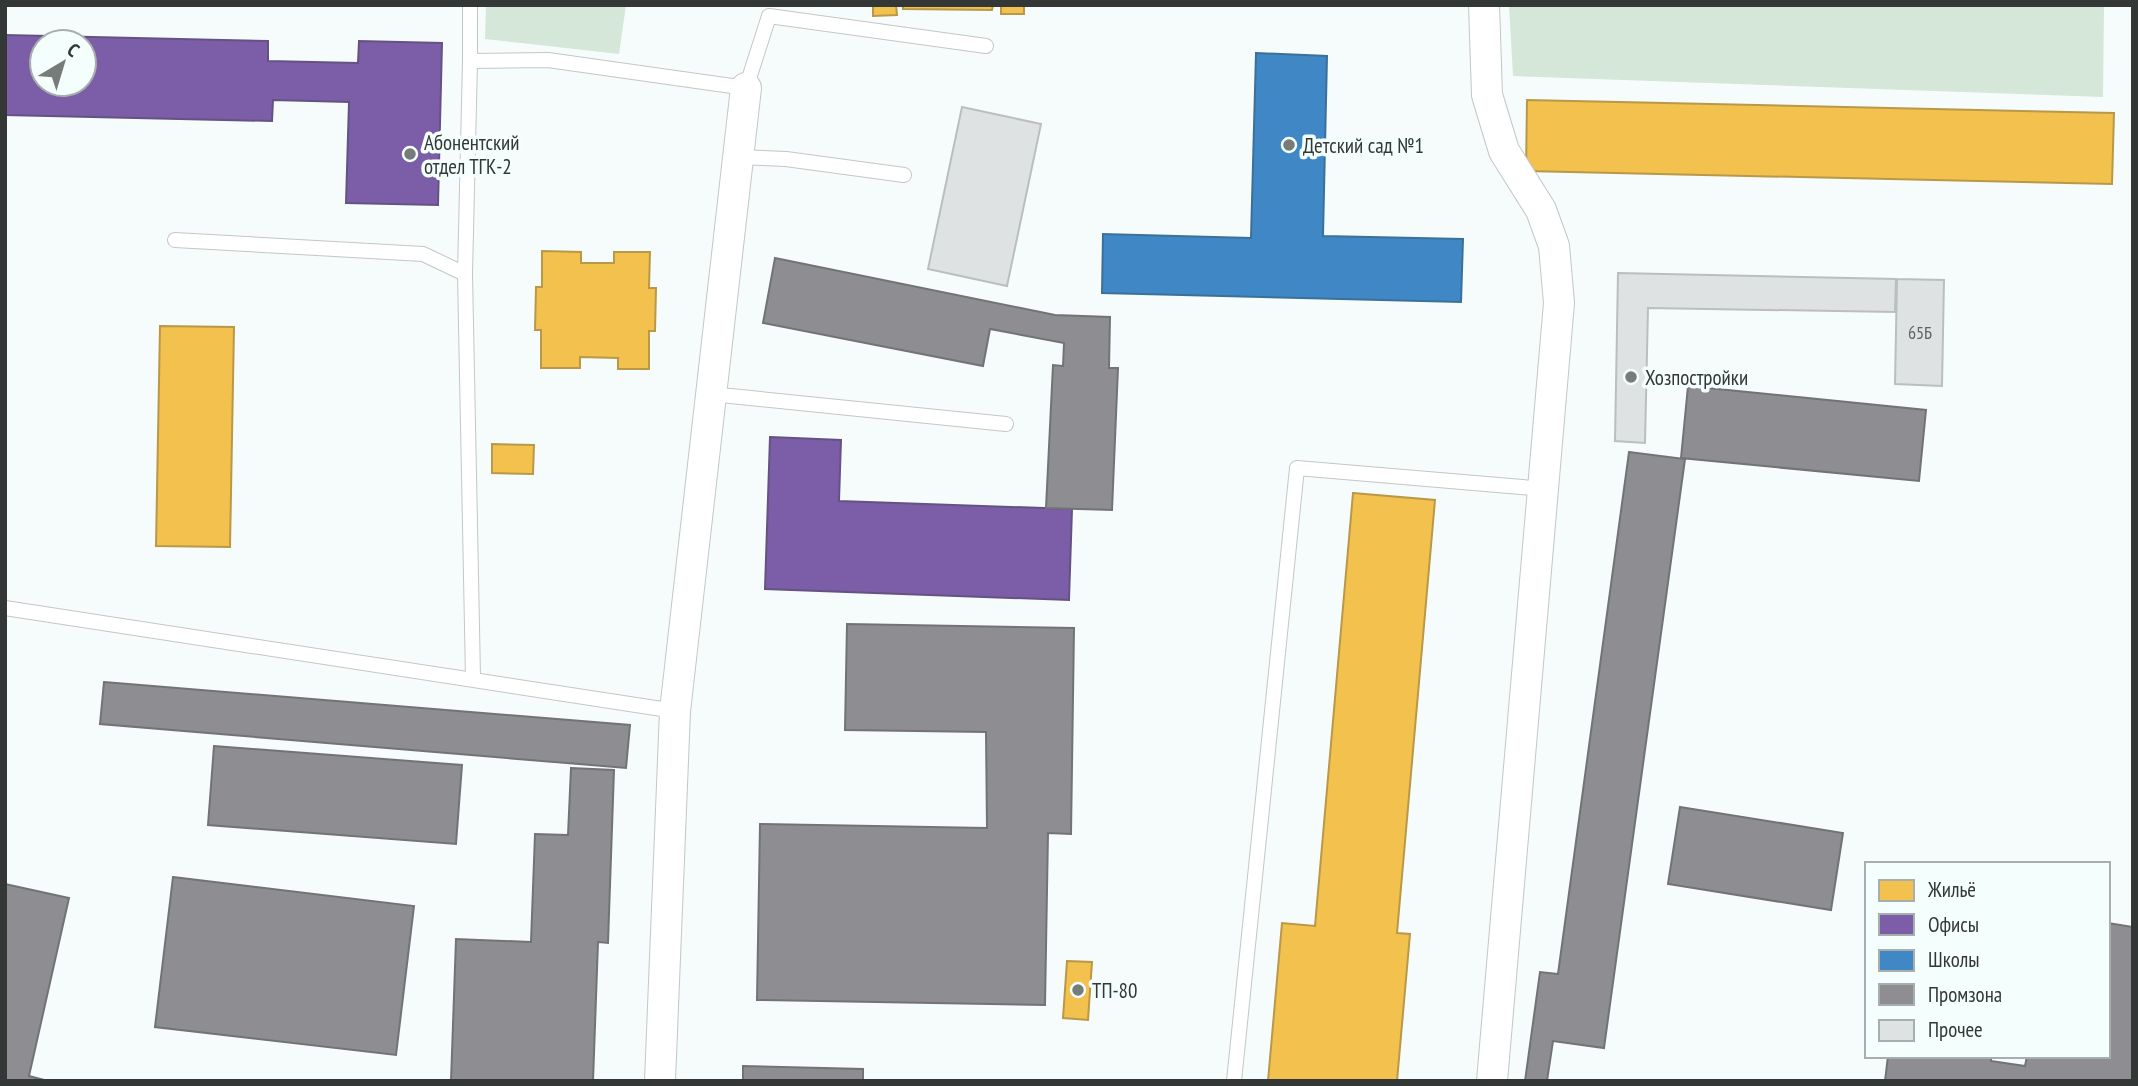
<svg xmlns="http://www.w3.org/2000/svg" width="2138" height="1086" font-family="'PT Sans Narrow',sans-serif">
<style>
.green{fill:#d4e7d8}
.homes{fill:#f2c14e;stroke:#b99847;stroke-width:2}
.offices{fill:#7b5ea7;stroke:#655285;stroke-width:2;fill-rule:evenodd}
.schools{fill:#3f88c5;stroke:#3b709a;stroke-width:2}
.industry{fill:#8d8d92;stroke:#727376;stroke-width:2}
.building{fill:#dee2e2;stroke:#babebe;stroke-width:2}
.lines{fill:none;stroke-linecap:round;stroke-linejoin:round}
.service-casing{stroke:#c3c7c6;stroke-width:16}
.minor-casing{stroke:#c3c7c6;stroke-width:32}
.service{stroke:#fefffe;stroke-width:14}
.minor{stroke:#fefffe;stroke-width:30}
.poi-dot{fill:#777c7b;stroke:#f4fefd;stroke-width:2.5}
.labels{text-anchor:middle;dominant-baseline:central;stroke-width:7;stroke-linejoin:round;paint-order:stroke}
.number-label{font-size:18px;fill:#5f6362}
.poi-label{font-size:21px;fill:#333736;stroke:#f4fefd;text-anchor:start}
</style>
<rect width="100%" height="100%" fill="#f6fcfb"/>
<path class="green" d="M 486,5 L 626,5 L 619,54 L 485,39 Z
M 1509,5 L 2104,5 L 2103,97 L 1513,76 Z"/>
<path class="homes" d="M 873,5 L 896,5 L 897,15 L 873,16 Z
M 903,5 L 993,5 L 992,10 L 903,9 Z
M 1001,5 L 1024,5 L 1024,14 L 1001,14 Z
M 1527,100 L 2114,113 L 2112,184 L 1526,171 Z
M 542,251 L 581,252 L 581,263 L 614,263 L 614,252 L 650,252 L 649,288 L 656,288 L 655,331 L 649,331 L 649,369 L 618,369 L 618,358 L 580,357 L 580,368 L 541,368 L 541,330 L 535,330 L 536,287 L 542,287 Z
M 160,326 L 234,327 L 230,547 L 156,546 Z
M 492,444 L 534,445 L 533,474 L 492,473 Z
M 1353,493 L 1435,500 L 1397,933 L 1410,934 L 1397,1081 L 1268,1081 L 1282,923 L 1315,926 Z
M 1067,961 L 1092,962 L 1088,1020 L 1063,1018 Z"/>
<path class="offices" d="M 5,35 L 268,41 L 268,61 L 358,63 L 359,41 L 442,43 L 438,205 L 346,203 L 349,102 L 273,100 L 272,121 L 5,115 ZM 42,42 L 84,42 L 84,84 L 42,84 Z
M 770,437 L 841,440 L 839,501 L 1072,509 L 1069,600 L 765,589 Z"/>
<path class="schools" d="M 1256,53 L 1327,56 L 1323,236 L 1463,239 L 1461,302 L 1102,293 L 1103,234 L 1251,238 Z"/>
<path class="industry" d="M 775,258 L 1055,315 L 1110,317 L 1109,368 L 1118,368 L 1112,510 L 1046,508 L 1053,365 L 1063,366 L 1064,343 L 990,329 L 983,366 L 763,323 Z
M 1688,386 L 1926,410 L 1919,481 L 1681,458 Z
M 1629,452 L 1685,459 L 1604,1048 L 1553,1041 L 1547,1081 L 1525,1081 L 1540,972 L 1558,974 Z
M 847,624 L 1074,628 L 1071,834 L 1048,833 L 1045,1005 L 757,1000 L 760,824 L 987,828 L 986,732 L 845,730 Z
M 104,682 L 630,725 L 626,768 L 100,724 Z
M 214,746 L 462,765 L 456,844 L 208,825 Z
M 571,768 L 614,770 L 608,943 L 598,942 L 593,1081 L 451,1081 L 456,939 L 531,942 L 535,834 L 568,835 Z
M 1680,807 L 1843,833 L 1831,910 L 1668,884 Z
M 173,877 L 414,906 L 396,1055 L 155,1027 Z
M 5,884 L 69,898 L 29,1076 L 48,1081 L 5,1081 Z
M 2108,923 L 2133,927 L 2133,1081 L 1885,1081 L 1888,1056 L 1991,1056 L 1991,1061 L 2025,1066 L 2027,1056 L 2108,1056 Z
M 743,1066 L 863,1069 L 863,1081 L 743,1081 Z"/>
<path class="building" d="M 962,107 L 1041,124 L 1007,286 L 928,269 Z
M 1618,273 L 1896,279 L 1895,312 L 1648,308 L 1645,443 L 1615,441 Z
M 1897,279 L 1944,280 L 1942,386 L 1895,384 Z"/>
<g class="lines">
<defs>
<path id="service" d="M 470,61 L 470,5
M 738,157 L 786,159 L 904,175
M 175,240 L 423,254 L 465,274 L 473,677
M 465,274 L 470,61 L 548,60 L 746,88 L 769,16 L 986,46
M 711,394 L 1006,424
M 5,608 L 675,711
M 1234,1081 L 1297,468 L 1545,489"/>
<path id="minor" d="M 1484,5 L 1487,95 L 1504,151 L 1541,210 L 1554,246 L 1559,303 L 1492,1081
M 660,1081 L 675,711 L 746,88"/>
</defs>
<use href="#service" class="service-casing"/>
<use href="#minor" class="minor-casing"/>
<use href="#service" class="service"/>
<use href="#minor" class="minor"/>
</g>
<g class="poi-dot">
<circle cx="1289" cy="145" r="7"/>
<circle cx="410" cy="154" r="7"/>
<circle cx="1631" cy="377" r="7"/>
<circle cx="1078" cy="990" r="7"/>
</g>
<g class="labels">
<g class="number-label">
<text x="1920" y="332">65Б</text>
</g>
<g class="poi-label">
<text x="424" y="142">Абонентский<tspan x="424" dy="24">отдел ТГК-2</tspan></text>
<text x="1303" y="145">Детский сад №1</text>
<text x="1645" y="377">Хозпостройки</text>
<text x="1092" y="990">ТП-80</text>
</g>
</g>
<rect width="2138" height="1086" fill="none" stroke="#333736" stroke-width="14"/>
<rect x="1865" y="862" width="245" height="196" fill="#f4fefd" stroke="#a7aead" stroke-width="2"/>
<rect x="1879" y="880" width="35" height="21" fill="#f2c14e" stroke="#a7aead" stroke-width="2"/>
<text x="1928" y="897" font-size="21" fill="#333736">Жильё</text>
<rect x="1879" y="914" width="35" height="21" fill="#7b5ea7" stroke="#a7aead" stroke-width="2"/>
<text x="1928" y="932" font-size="21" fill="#333736">Офисы</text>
<rect x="1879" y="950" width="35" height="21" fill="#3f88c5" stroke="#a7aead" stroke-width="2"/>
<text x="1928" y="967" font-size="21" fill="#333736">Школы</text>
<rect x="1879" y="984" width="35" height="21" fill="#8d8d92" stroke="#a7aead" stroke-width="2"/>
<text x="1928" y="1002" font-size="21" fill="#333736">Промзона</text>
<rect x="1879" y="1020" width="35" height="21" fill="#dee2e2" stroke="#a7aead" stroke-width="2"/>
<text x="1928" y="1037" font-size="21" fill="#333736">Прочее</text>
<g transform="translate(63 63) rotate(38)"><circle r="33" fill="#f4fefd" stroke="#a7aead" stroke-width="2"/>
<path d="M0-5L12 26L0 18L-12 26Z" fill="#777c7b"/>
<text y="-10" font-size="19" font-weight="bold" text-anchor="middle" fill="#333736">С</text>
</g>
</svg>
